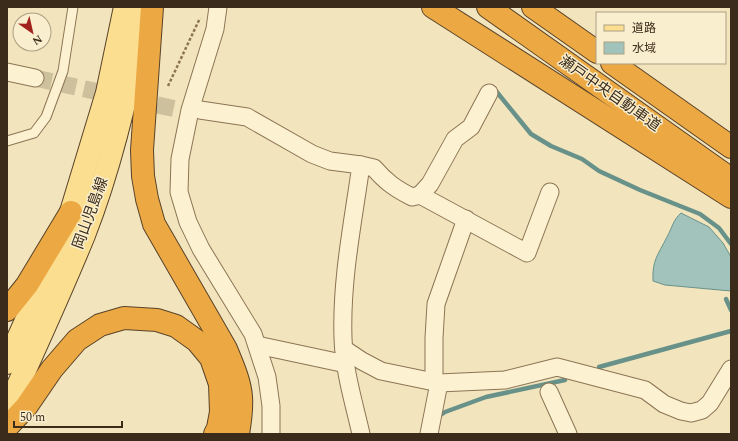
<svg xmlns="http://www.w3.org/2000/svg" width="738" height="441" viewBox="0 0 738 441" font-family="Spectral,'Noto Sans JP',serif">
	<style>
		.water { fill: #a1c3bb; stroke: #689289 }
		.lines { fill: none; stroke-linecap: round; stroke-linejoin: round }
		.stream { stroke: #689289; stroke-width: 4.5 }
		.street-tunnel { stroke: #cdc09d; stroke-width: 17; stroke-dasharray: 17 8; stroke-linecap: butt }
		.lane-casing { stroke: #8c7454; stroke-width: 11 }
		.street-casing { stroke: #8c7454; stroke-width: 19 }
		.primary-casing { stroke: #594229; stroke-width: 24 }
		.highway-casing { stroke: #594229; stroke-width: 24 }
		.path { stroke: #8c7454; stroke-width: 2.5; stroke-dasharray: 3 2; stroke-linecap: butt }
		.lane { stroke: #fcf1d1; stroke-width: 9 }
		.street { stroke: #fcf1d1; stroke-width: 17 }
		.primary { stroke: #fbde90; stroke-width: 22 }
		.highway { stroke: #eca943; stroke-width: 22 }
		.labels { text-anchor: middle; stroke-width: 3; stroke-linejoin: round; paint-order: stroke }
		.street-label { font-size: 15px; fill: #3a2b1b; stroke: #f9eecd }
	</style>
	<rect width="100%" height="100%" fill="#f2e5bd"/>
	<!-- water -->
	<path class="water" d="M 681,213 L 709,227 L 723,243 L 731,257 L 731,291 L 665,285 L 653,281 C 652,260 658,255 667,237 C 672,228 673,220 681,213 Z"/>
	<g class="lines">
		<!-- stream -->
		<g class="stream">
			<polyline points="496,91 531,134 551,146 582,159 599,171 640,190 700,214 719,228 731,244"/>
			<polyline points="726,299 731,310"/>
			<polyline points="599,367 731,331"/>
			<polyline points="439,416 445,412 486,397 565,380"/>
		</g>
		<!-- street-tunnel -->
		<polyline class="street-tunnel" points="35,78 176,109"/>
		<!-- lane casing -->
		<g class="lane-casing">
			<polyline id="lane" points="7,141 34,133 46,117 63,71 73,7"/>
		</g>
		<!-- street casing -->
		<g class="street-casing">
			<g id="street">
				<polyline points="218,7 215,29 190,110 180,159 179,192 188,222 201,249 253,334 267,377 271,406 271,434"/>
				<polyline points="7,72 35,78"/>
				<path d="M 200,110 L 247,117 L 312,154 L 330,161 L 361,165 C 353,222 341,280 343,338 C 344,371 354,403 361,434"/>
				<path d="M 361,165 L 374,168 C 386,182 396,189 412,197 L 420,195 L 527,253 L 550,192"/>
				<polyline points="420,195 430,184 455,139 471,127 489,93"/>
				<polyline points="257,345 346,364"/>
				<polyline points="344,349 362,361 381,371 439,383"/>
				<polyline points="434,382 434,338 436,304 466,219"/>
				<polyline points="549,392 568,434"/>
				<polyline points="429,434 439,383 505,380 557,367 645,390 664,404 681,411 691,413 702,410 710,403 731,369"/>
			</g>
		</g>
		<!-- primary casing -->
		<g class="primary-casing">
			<g id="primary">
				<polyline points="7,363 54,258 71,212 107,93 125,7"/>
				<path d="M 7,410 C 33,352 60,294 84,235 C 112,164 130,85 144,10"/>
			</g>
		</g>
		<!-- highway casing -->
		<g class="highway-casing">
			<g id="highway">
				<path d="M 152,7 L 142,150 L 143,176 L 147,199 L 154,224 L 226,349 C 232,364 240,381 241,397 C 242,409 240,422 238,434"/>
				<polyline points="433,7 731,197"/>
				<polyline points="488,7 731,179"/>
				<polyline points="533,7 597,52"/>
				<polyline points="612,63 731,147"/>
				<polyline points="7,310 27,285 71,212"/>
				<polyline points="7,427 26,407 52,369 77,340 100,325 124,318 157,320 176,326 197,341 211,358 220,384 221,412 218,428 215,434"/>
			</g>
		</g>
		<!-- path -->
		<polyline class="path" points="168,86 200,18"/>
		<!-- lane -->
		<use href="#lane" class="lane"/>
		<!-- street -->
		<use href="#street" class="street"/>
		<!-- primary -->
		<use href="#primary" class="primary"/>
		<!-- highway -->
		<use href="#highway" class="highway"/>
	</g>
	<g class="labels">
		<!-- street labels -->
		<g class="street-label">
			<text transform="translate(610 93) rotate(35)" y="5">瀬戸中央自動車道</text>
			<text transform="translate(90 213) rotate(-70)" y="5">岡山児島線</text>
		</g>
	</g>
	<!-- border -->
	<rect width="738" height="441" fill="none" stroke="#3a2b1b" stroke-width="16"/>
	<!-- legend -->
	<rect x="596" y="12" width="130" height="52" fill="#f9eecd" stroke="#ada086"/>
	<rect x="604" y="25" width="20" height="6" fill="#fbde90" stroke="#ada086"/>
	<text x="632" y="32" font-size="12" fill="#3a2b1b">道路</text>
	<rect x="604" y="42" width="20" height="12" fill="#a1c3bb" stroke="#ada086"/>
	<text x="632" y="52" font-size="12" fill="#3a2b1b">水域</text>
	<!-- north arrow -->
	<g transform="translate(32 32) rotate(146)"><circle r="19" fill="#f9eecd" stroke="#ada086"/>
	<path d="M0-3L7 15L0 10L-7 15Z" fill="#a2221e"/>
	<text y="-6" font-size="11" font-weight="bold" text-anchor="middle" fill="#3a2b1b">N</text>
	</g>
	<!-- scale -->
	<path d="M14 421v6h108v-6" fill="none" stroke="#3a2b1b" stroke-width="2"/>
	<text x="20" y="421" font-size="12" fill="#3a2b1b" stroke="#f9eecd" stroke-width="3" paint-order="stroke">50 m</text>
</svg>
